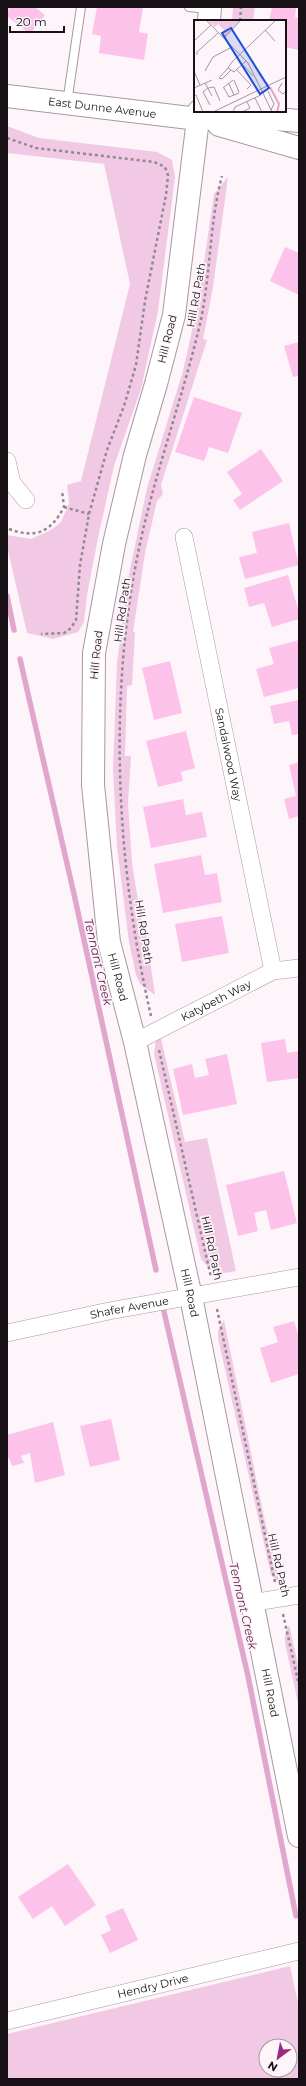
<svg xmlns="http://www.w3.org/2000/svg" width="306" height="2086" viewBox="0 0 306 2086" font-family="Montserrat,sans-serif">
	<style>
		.green { fill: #f2c9e4; fill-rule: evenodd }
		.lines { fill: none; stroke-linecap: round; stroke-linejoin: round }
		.stream { stroke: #e0a6cd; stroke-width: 5.5 }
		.building { fill: #fdc2ea }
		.lane-casing { stroke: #aa97a3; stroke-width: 10 }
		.street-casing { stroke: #aa97a3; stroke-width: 18 }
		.secondary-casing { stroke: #aa97a3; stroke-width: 24 }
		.path { stroke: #91898e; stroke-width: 2.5; stroke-dasharray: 3 3; stroke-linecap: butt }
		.lane { stroke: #fff; stroke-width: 8 }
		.street { stroke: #fff; stroke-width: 17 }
		.secondary { stroke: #fff; stroke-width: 22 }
		.labels { text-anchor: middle; stroke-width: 3.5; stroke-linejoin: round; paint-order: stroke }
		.street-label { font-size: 11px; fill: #171014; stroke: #fdf5fa }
		.water-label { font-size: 12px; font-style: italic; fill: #672456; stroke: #fdf5fa }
		.inset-river { fill: none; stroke: #e0a6cd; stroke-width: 2 }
		.inset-road { fill: none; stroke: #a1999e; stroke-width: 1 }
		.view { fill: #1d4ed8; fill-opacity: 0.15; stroke: #1d4ed8; stroke-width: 2 }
		.inset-edge { fill: none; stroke: #171014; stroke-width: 2 }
	</style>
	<rect width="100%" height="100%" fill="#fdf5fa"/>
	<!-- green -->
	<g class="green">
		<polygon points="233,7 255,7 253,21 232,21"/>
		<polygon points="7,126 39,138 157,152 172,160 175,177 158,311 141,389 114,466 98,538 87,595 84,622 78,632 53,639 27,633 7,546 7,535 31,539 51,530 61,522 69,503 67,485 81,481 130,284 104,164 7,153"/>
		<polygon points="228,177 213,287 203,339 207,340 161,485 163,494 157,501 145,553 133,632 135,632 132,685 127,686 125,756 131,756 128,804 132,863 142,926 145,926 155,995 140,984 136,975 129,942 117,847 113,769 117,663 129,574 147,488 183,371 198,303 214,194"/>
		<path d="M 160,1034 L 185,1142 L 207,1138 L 236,1271 C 218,1275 213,1274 201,1259 L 154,1054 L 156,1039 Z"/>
		<polygon points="224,1320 264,1517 280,1583 271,1575 218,1338 218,1331"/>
		<polygon points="289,1625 299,1668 299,1708 285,1643 285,1634"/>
		<path d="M 290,1966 L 299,2007 L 299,2079 L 7,2079 L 7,2034 ZM 266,2046 L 290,2046 L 290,2070 L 266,2070 Z"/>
	</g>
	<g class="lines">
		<!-- stream -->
		<g class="stream">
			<polyline points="7,596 14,630"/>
			<polyline points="20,659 74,894 156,1270"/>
			<polyline points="162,1303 248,1676 296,1916"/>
		</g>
	</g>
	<!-- building -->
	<g class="building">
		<polygon points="9,7 37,7 36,8 45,15 30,34 7,16"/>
		<polygon points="97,7 143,8 139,32 148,34 144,60 99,53 101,36 92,34"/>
		<polygon points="272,7 296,7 295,17 299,18 299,50 285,47 285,21 269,21"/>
		<polygon points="285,247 299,253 299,295 270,281"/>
		<polygon points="299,342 299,376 293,377 284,346"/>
		<polygon points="194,397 242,413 228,453 209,447 204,461 175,452"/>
		<polygon points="261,449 283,481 240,510 233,500 242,494 227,472"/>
		<polygon points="289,523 299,565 245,579 239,557 257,553 252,532"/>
		<polygon points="288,575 299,612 299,619 272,627 264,603 249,607 244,588"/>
		<polygon points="299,640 299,688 264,697 256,669 274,664 269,648"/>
		<polygon points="170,661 182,713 154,720 142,668"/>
		<polygon points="299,700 299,734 292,735 289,721 274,724 270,706"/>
		<polygon points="186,731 195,768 181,772 183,781 158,787 146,741"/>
		<polygon points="299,762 299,816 289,819 284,799 296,796 289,765"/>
		<polygon points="183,799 186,815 202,812 207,837 151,848 143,807"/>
		<polygon points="201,855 205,875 217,873 222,902 163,913 154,864"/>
		<polygon points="222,916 229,953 182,962 175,924"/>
		<polygon points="285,1039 287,1053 299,1051 299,1078 267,1082 261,1043"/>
		<polygon points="227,1054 237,1104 183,1115 173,1069 192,1064 195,1078 209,1075 205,1059"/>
		<polygon points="284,1171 297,1223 271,1230 266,1210 254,1213 258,1231 238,1236 226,1185"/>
		<polygon points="294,1321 299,1337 299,1374 271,1383 260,1348 278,1342 273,1327"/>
		<polygon points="111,1419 120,1460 90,1467 80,1426"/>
		<polygon points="53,1422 65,1475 35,1483 30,1453 21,1456 24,1463 12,1466 9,1458 7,1459 7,1435"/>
		<polygon points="68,1864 96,1905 65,1926 52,1906 33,1919 18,1897"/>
		<polygon points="123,1908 138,1940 110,1953 101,1935 111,1930 105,1916"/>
	</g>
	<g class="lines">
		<!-- lane casing -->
		<g class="lane-casing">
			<g id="lane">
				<polyline points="189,7 208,9"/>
				<polyline points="67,103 81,7"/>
			</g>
		</g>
		<!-- street casing -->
		<g class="street-casing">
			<g id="street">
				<polyline points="7,461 12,483 26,500"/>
				<path id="s1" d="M 184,537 L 273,971"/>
				<path id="s2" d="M 135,1042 L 273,971 L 299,968"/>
				<path id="s3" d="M 7,1333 L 109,1311 L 299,1277"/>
				<polyline points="251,1603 299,1595"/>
				<path id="s4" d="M 7,2021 L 299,1951"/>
			</g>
		</g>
		<!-- secondary casing -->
		<g class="secondary-casing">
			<g id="secondary">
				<polyline points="209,21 210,7"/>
				<path id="s5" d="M 7,96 L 198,119 L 265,118 L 299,121"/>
				<path id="s6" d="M 199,111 L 174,315 L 156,384 L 135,455 L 114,544 L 94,653 L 93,785 L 109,942 L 135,1042 L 191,1297 L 299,1836"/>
				<polyline points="219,125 299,148"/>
			</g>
		</g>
		<!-- path -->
		<g class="path">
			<polyline points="240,21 241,7"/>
			<polyline points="7,138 36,148 154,162 165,167 168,175 166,195 145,301 136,365 124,406 107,450 89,514 80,565 76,620 71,628 64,633 41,634"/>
			<polyline points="64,507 89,514"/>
			<path d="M 9,529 C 36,539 51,532 64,507 L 62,490"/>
			<path d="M 151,1016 C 116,863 107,693 141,539 C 157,467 183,396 200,324 C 211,275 209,224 222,176"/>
			<polyline points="159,1050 211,1277"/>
			<polyline points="217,1309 275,1582"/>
			<polyline points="283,1614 299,1685"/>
		</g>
		<!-- lane -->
		<use href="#lane" class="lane"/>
		<!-- street -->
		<use href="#street" class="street"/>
		<!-- secondary -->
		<use href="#secondary" class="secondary"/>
	</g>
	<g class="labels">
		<!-- street labels -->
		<g class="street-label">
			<text dy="4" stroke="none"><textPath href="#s5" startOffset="96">East Dunne Avenue</textPath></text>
			<text transform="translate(196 295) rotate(-80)" y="4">Hill Rd Path</text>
			<text transform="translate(167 339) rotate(-76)" y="4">Hill Road</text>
			<text transform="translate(122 610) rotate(-82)" y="4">Hill Rd Path</text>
			<text transform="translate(96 655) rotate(-84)" y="4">Hill Road</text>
			<text dy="4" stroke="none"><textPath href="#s1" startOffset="222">Sandalwood Way</textPath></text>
			<text transform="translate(144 932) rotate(81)" y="4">Hill Rd Path</text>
			<text dy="4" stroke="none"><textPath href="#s6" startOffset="879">Hill Road</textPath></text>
			<text dy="4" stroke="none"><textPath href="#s2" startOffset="91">Katybeth Way</textPath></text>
			<text transform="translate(212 1248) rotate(78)" y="4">Hill Rd Path</text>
			<text dy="4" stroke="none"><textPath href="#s6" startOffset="1203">Hill Road</textPath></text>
			<text dy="4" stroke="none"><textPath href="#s3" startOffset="125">Shafer Avenue</textPath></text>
			<text transform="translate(279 1565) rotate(77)" y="4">Hill Rd Path</text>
			<text dy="4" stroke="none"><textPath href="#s6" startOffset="1611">Hill Road</textPath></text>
			<text dy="4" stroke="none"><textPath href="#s4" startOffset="150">Hendry Drive</textPath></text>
		</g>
		<!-- water labels -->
		<g class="water-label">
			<text transform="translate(98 962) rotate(77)" y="4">Tennant Creek</text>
			<text transform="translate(243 1606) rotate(77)" y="4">Tennant Creek</text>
		</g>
	</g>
	<!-- overview -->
	<g transform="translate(194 20)">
		<rect width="92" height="92" fill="#fdf5fa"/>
		<path d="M 47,0 L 31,17 L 27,13 L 30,10 L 24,4 L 21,7 L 14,1 Z" fill="#f2c9e4"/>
		<path class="inset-river" d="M 76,67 L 85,84 L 83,92"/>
		<path class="inset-road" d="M 12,0 L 54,43 L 67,69M 71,10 L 81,21M 30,18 L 46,1M 0,21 L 17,5M 3,35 L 3,32 L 24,13M 49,45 L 59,56M 34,48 L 38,42 L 82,0M 37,50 L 34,48 L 25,58 L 28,59 L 37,50 L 40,52 L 52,41M 43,50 L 57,65 L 53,69M 0,51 L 6,65M 11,51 L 19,37 L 38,27M 65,54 L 74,65M 40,60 L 45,72M 11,63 L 18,76M 88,63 L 84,70 L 89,74 L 92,71M 35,64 L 40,75M 0,68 L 18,60M 29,68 L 39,60M 30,68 L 35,77 L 45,73M 67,69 L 78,92M 74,71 L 80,84 L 77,90M 0,76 L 2,75 L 9,92M 61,78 L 68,92M 16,85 L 9,72 L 14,68 L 20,67 L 26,81M 19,92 L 92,57M 39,92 L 41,87 L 67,75M 48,92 L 56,88 L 53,82"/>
		<path class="view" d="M 37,8 L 75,68 L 66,74 L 28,13 Z"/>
		<rect width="92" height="92" class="inset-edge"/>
	</g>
	<!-- border -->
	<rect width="306" height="2086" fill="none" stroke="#171014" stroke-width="16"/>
	<!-- north arrow -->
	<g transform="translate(278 2058) rotate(212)"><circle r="19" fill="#fdf5fa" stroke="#a1999e"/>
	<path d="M0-3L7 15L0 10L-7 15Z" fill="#9d2882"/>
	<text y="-6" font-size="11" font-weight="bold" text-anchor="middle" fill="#171014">N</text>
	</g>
	<!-- scale -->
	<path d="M10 26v6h54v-6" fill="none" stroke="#171014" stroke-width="2"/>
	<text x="16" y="26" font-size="12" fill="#171014" stroke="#fdf5fa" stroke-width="3" paint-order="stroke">20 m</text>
</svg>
